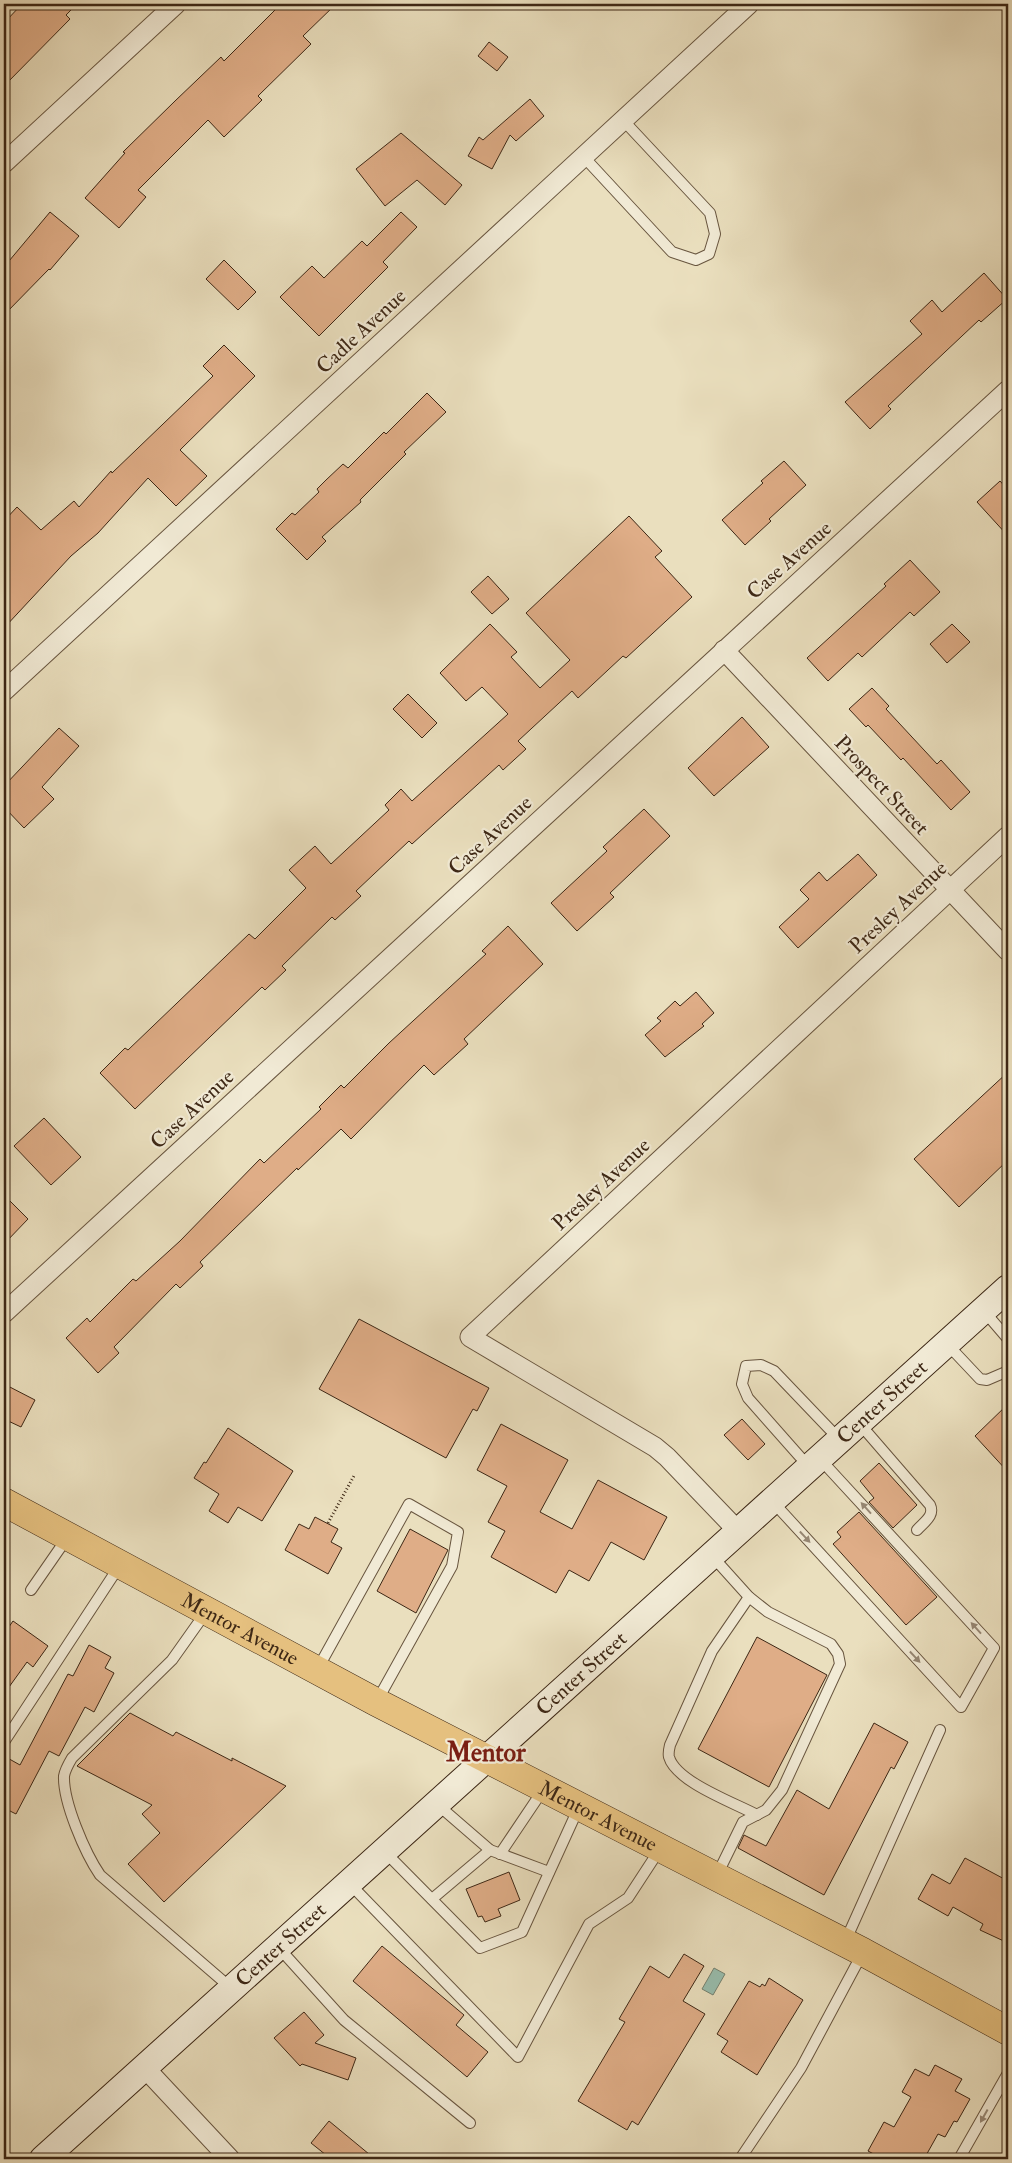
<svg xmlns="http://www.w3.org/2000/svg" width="1012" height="2163" viewBox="0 0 1012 2163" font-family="'IM FELL Double Pica',serif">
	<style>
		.water { fill: #98bdad; stroke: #748170 }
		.building { fill: #dfad87; stroke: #3d2715 }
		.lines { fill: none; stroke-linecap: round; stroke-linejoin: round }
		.service-casing { stroke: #68553f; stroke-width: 12 }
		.minor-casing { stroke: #68553f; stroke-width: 21 }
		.secondary-casing { stroke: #3d2715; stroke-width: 28 }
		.primary-casing { stroke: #3d2715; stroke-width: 29 }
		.path { stroke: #3d2715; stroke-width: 3; stroke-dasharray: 1 2.5; stroke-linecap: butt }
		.service { stroke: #f1ead5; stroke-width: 10 }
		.minor { stroke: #f1ead5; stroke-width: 19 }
		.secondary { stroke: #f1ead5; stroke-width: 26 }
		.primary { stroke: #e5c07f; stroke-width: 28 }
		.oneway { fill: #978875 }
		.labels { text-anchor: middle; stroke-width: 4.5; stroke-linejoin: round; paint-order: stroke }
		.street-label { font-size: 21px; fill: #3d2715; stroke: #f1ead5 }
		.district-label { font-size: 26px; font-weight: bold; fill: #7a1f14; stroke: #f1ead5 }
	</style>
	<rect width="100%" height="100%" fill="#eadfbe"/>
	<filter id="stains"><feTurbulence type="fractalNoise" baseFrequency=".004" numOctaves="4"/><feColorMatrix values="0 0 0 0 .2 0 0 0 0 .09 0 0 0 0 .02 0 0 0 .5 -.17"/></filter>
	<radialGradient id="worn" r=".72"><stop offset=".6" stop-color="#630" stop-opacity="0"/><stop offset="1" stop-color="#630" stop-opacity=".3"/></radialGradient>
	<!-- water -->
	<polygon class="water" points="714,1968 725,1974 713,1995 702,1989"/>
	<!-- building -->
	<g class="building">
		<polygon points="22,4 77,4 66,15 70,19 4,86 4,23"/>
		<polygon points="281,4 336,4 303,36 311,44 258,96 262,100 224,137 208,120 138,190 146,197 119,228 85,198 125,153 123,152 175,101 221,57 224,61"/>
		<polygon points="489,42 508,57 497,71 478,56"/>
		<polygon points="530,99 544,116 516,141 510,135 492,169 468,156 479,137 483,140"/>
		<polygon points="401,133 462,185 445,205 417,180 385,206 356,169"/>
		<polygon points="50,212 79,236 50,270 49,269 4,315 4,267"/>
		<polygon points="401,212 417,227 383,262 388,267 319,336 280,297 312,266 324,278 362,241 367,246"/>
		<polygon points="224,260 256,292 238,310 206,279"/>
		<polygon points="984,273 1007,299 981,322 979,320 928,368 888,406 891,409 870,429 845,402 922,334 910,321 932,300 942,312"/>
		<polygon points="224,345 255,376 180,450 207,476 176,506 148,478 98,533 71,556 4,628 4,521 17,507 41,530 74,501 79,507 111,471 112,473 213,376 203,366"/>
		<polygon points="427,393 446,412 404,452 406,454 360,500 361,502 322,537 326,541 307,560 276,529 292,513 295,515 319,492 317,489 326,480 343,464 348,468 384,432 386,434"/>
		<polygon points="784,461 806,485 769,519 771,521 745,545 722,520 763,483 761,481"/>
		<polygon points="1000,481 1008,490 1008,536 977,502"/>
		<polygon points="629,516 662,551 655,557 692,597 626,658 623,656 578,698 572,691 518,741 526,749 503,770 499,765 412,844 409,841 356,891 361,896 335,920 332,917 282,966 286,970 265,990 262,987 135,1109 100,1073 125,1048 128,1050 249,934 255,939 306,888 289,870 315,846 331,864 389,810 385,805 401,789 412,801 508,714 482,687 466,701 440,673 490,624 517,652 511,657 540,688 570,660 526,613"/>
		<polygon points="910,560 940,592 914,616 910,612 862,657 858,653 828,681 807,658 886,586 884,584"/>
		<polygon points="488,576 509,599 492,614 471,592"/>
		<polygon points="952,624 970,642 947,663 930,644"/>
		<polygon points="872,688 889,706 886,709 937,764 941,760 970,792 951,810 903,758 901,760 868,725 866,727 849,709"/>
		<polygon points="408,694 437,723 422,738 393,709"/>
		<polygon points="742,717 769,747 714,796 688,768"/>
		<polygon points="59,728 79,746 42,787 54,799 24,828 4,807 4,786"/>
		<polygon points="644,809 670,836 610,893 614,897 577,931 551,903 607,851 603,847"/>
		<polygon points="858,854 877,875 798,948 779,927 809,899 800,890 819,872 827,881"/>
		<polygon points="508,926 543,964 464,1039 468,1044 434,1075 424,1065 351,1139 341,1129 298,1170 297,1168 200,1262 203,1266 180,1288 176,1284 114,1347 119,1353 98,1373 66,1338 87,1318 90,1322 133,1279 136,1281 180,1241 260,1159 264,1163 321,1109 319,1107 341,1085 344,1088 389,1043 486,954 482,951"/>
		<polygon points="696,992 714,1013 702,1024 704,1026 665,1057 645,1035 661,1021 657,1018 675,1001 680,1006"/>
		<polygon points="1008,1072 1008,1160 959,1207 914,1159"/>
		<polygon points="44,1118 81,1157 51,1185 14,1146"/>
		<polygon points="4,1195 28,1219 4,1244"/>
		<polygon points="359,1319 489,1388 477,1411 473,1409 446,1458 319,1389"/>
		<polygon points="4,1384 35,1400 21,1427 4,1419"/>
		<polygon points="1008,1404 1008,1472 975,1436"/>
		<polygon points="742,1419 765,1444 748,1460 724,1435"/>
		<polygon points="501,1424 568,1460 540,1512 572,1529 598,1480 667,1517 644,1560 611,1542 589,1581 569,1570 556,1593 491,1557 505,1531 488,1522 507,1486 477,1470"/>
		<polygon points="228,1428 293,1471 262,1521 238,1507 228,1523 209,1511 219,1494 194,1478 204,1462 206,1463"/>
		<polygon points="879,1463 917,1505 893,1528 869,1502 874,1498 860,1481"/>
		<polygon points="859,1512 937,1597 906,1625 833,1544 841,1537 837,1532"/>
		<polygon points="315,1517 338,1529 331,1542 342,1548 328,1574 285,1550 299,1524 309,1529"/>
		<polygon points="410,1529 448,1550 416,1613 377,1591"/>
		<polygon points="13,1621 48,1646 33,1667 27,1662 4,1694 4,1634"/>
		<polygon points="757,1637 827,1675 769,1787 698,1749"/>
		<polygon points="89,1645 111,1657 105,1668 114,1673 94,1712 85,1707 59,1756 49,1751 16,1814 4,1808 4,1756 20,1765 68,1674 73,1676"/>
		<polygon points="130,1713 173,1736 176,1732 232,1761 232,1758 286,1786 164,1902 128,1864 160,1833 142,1814 152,1805 77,1766"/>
		<polygon points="874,1723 908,1742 894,1769 891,1767 824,1895 738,1848 744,1835 766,1846 797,1790 829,1809"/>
		<polygon points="965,1858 1008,1881 1008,1943 980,1930 983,1924 953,1907 948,1916 918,1899 932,1874 950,1884"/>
		<polygon points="509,1872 520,1900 498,1909 501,1916 485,1922 482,1916 478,1917 466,1889"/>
		<polygon points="382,1946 464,2015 456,2025 488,2052 467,2077 353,1981"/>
		<polygon points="684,1954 704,1966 683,2001 705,2014 638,2125 632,2121 627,2130 578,2101 625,2022 619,2019 650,1966 669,1978"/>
		<polygon points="769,1978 803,2000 757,2075 721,2052 728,2041 717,2034 749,1981 760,1987 762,1984 765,1986"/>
		<polygon points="304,2012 324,2035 315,2043 356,2058 348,2080 302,2064 300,2066 274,2038"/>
		<polygon points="935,2065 962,2079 955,2091 970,2099 957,2122 954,2121 945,2137 938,2134 924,2159 883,2159 868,2151 884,2122 894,2127 911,2097 902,2092 915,2069 929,2076"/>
		<polygon points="329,2121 375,2159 331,2159 311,2143"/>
	</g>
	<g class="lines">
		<!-- service casing -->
		<g class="service-casing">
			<g id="service">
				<polyline points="583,156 672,252 696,260 709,254 715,234 710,213 623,120"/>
				<polyline points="984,1311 1008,1339"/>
				<polyline points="947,1344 980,1379 987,1380 1008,1371"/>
				<path d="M 859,1423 L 930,1505 C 935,1516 924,1522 917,1530"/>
				<polyline points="809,1467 748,1398 742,1384 746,1366 761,1365 774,1371 839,1439"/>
				<polyline points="773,1502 961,1707 994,1648 820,1459"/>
				<polyline points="713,1557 749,1597 768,1612 831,1644 838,1654 840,1664 782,1790 766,1810 743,1822 717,1875"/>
				<polyline points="31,1590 67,1538"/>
				<path d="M 749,1597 L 712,1651 L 670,1745 C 669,1749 668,1753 669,1757 C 676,1782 735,1803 757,1815"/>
				<path d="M 206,1612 L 172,1660 L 72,1758 C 69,1763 65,1770 64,1776 C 63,1802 85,1853 100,1875 L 231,1988"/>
				<polyline points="317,1670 409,1504 458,1532 452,1566 377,1701"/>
				<polyline points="4,1742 120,1565"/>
				<polyline points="438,1805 490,1850"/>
				<polyline points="385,1852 480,1948 522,1932 579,1807"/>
				<polyline points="500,1854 543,1790"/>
				<polyline points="349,1883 518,2057 589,1924 628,1898 660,1849"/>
				<polyline points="432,1899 490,1850 549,1872"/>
				<polyline points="845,1942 940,1730"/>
				<polyline points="279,1948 344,2020 470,2123"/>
				<polyline points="740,2159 801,2068 862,1954"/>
				<polyline points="959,2159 1008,2073"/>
			</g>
		</g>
		<!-- minor casing -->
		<g class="minor-casing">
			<g id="minor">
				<polyline points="4,163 176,4"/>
				<polyline points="724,650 1008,951"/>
				<polyline points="4,691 749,4"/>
				<polyline points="4,1313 1008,390"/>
				<polyline points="738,1531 667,1457 655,1447 470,1337 1008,836"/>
				<polyline points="144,2067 230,2159"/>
			</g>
		</g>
		<!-- secondary casing -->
		<g class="secondary-casing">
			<g id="secondary">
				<path id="s1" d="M 43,2159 L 1008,1288"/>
			</g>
		</g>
		<!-- primary casing -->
		<g class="primary-casing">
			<g id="primary">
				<path id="s2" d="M 4,1502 L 376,1702 L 863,1952 L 1008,2031"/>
			</g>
		</g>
		<!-- path -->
		<polyline class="path" points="328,1523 355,1474"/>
		<!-- service -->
		<use href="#service" class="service"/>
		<!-- minor -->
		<use href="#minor" class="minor"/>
		<!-- secondary -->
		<use href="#secondary" class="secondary"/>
		<!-- primary -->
		<use href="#primary" class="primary"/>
	</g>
	<!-- one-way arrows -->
	<defs><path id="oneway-solid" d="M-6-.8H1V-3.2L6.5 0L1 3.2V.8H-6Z" transform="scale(1.25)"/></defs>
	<g class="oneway">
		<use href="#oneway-solid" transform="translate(866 1508) rotate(-132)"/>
		<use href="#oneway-solid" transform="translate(805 1537) rotate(47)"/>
		<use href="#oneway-solid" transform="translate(976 1628) rotate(-132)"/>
		<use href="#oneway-solid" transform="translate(915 1657) rotate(47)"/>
		<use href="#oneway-solid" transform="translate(984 2116) rotate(119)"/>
	</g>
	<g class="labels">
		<!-- street labels -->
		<g class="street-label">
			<text transform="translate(361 331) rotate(-43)" y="7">Cadle Avenue</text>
			<text transform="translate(789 560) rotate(-42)" y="7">Case Avenue</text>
			<text transform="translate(882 785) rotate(47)" y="7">Prospect Street</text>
			<text transform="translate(490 835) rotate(-43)" y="7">Case Avenue</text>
			<text transform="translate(898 907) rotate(-43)" y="7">Presley Avenue</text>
			<text transform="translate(192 1109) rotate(-43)" y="7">Case Avenue</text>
			<text transform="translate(601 1184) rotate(-43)" y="7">Presley Avenue</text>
			<text dy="7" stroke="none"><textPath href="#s1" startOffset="1130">Center Street</textPath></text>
			<text dy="7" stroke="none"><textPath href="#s2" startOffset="268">Mentor Avenue</textPath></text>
			<text dy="7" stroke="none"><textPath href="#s1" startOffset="725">Center Street</textPath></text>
			<text dy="7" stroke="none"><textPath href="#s2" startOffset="672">Mentor Avenue</textPath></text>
			<text dy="7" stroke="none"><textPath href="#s1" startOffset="320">Center Street</textPath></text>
		</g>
		<!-- district labels -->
		<g class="district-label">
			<text x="486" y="1761">Mentor</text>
		</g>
	</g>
	<!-- margin -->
	<rect width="1012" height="2163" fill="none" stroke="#eadfbe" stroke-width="20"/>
	<rect x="5" y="5" width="1002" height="2153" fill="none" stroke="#3d2715" stroke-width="2.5"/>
	<rect x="10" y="10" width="992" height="2143" fill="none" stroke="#3d2715"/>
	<rect width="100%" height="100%" filter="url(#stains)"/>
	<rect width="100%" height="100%" fill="url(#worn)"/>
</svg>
